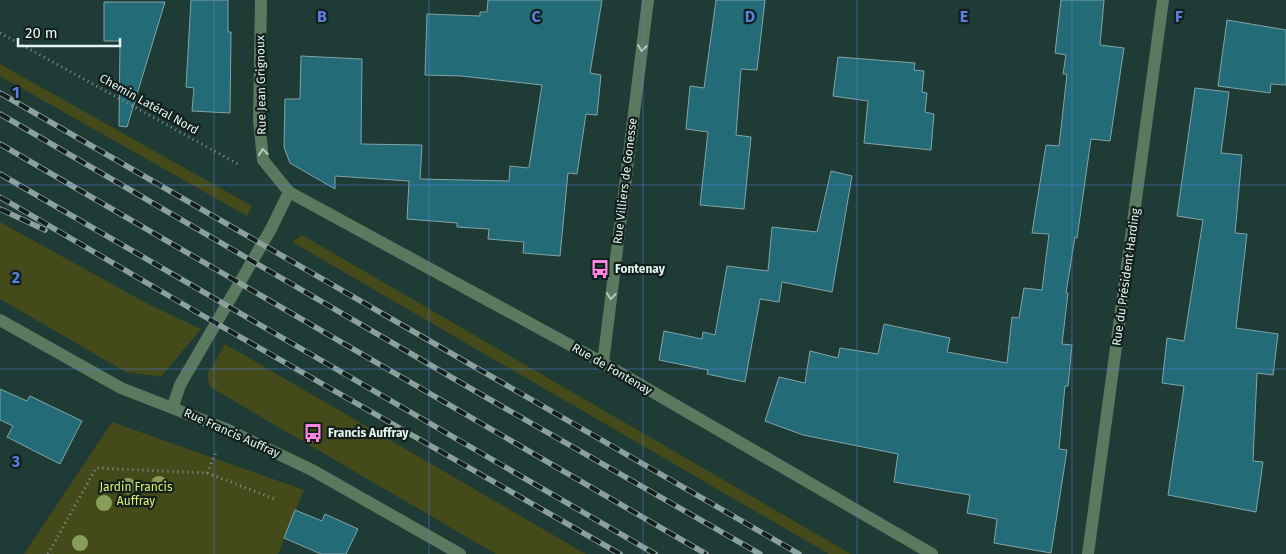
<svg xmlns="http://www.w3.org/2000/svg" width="1286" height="554" viewBox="0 0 1286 554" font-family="'Fira Sans',sans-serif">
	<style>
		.green { fill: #444a19 }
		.building { fill: #236b77; stroke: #84a4aa }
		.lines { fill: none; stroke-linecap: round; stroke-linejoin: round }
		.path { stroke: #7f9691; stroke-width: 3; stroke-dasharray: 1 4; stroke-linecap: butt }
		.street { stroke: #5b795e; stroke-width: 12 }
		.rail-casing { stroke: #8ba19c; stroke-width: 5.5 }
		.rail { stroke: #121f1c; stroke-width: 4; stroke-dasharray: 11; stroke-linecap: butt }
		.tree { fill: #879e58 }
		.oneway { stroke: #b4cabe }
		.grid { fill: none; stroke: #5980e0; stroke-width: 1; stroke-opacity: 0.55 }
		.labels { text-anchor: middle; stroke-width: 4.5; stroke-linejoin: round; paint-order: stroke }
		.street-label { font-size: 12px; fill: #e4f5f1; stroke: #121f1c }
		.poi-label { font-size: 12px; font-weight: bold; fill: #e4f5f1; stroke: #121f1c; text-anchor: start }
		.park-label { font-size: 12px; fill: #ddef74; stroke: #121f1c }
		.grid-label { font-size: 16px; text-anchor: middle; font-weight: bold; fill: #5980e0; stroke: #121f1c; stroke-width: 4.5; stroke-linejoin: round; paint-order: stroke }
	</style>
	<rect width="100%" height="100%" fill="#1e3b35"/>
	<!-- green -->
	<g class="green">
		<polygon points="0,64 252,206 247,216 0,76"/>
		<polygon points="0,222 148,304 201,329 161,377 126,372 0,299"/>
		<polygon points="302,235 851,554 829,554 292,242"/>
		<polygon points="225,344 586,554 496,554 210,387 207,375"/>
		<polygon points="112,422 304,490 278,554 24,554"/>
	</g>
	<!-- building -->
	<g class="building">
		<polygon points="191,0 228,0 228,32 231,32 230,113 192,111 194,88 186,87"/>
		<polygon points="488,0 602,0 590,73 601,75 597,115 586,114 577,174 568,173 560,256 523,253 524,242 488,239 489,229 457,227 457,223 407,219 409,181 335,176 335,189 290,163 284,147 285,99 300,99 301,56 362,59 361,144 422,145 420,179 509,181 510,166 529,168 542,85 461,76 425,75 427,14 480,16 480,12 487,12"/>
		<polygon points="716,0 765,0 757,70 741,69 736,135 751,137 744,209 700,205 708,132 686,129 690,86 704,88"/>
		<polygon points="1061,0 1104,0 1100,45 1124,48 1110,141 1091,139 1077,238 1075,237 1066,293 1068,293 1062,344 1072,345 1068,386 1065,386 1059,449 1067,450 1051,553 994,543 997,519 967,513 970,495 894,482 898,454 803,435 765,421 779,377 805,383 810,351 838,358 840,348 878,354 884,324 950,338 947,352 1007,363 1012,317 1019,318 1024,288 1042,290 1049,234 1032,233 1046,145 1059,146 1067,74 1063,74 1066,55 1055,53"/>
		<polygon points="104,2 165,2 127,127 119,126 120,41 104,41"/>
		<polygon points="1227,20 1286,30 1286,85 1271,84 1270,93 1218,86"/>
		<polygon points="838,57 915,63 914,70 924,71 922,92 927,93 925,112 934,114 931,150 864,143 868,101 833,96"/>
		<polygon points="1195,88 1229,92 1221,153 1242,155 1235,233 1247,234 1236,328 1278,334 1273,375 1257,373 1253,461 1263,462 1256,512 1168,495 1184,386 1162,383 1167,338 1184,341 1203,220 1177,216"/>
		<polygon points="831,171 852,176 832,292 782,282 779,302 760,299 745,382 707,374 708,370 659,360 664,331 702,339 703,332 715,335 727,266 768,271 772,227 817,232"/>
		<polygon points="0,389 27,401 30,396 82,421 60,464 7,437 13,426 0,420"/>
		<polygon points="295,510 322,521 325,514 358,529 346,554 321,554 284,538"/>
	</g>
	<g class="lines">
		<!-- path -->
		<g class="path">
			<polyline points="0,33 238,164"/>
			<polyline points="207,473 217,450"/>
			<polyline points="48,554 96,468 207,473 275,499"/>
		</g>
		<!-- street -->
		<g class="street">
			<polyline points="261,0 259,120 263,160 289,192 603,363 932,554"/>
			<polyline points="0,320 121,388 226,429 312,470 460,554"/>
			<polyline points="603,363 648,0"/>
			<polyline points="173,406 180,385 271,229 289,192"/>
			<polyline points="1088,554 1163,0"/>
		</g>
		<!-- rail casing -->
		<g class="rail-casing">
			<g id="rail">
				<polyline points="0,93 799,554"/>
				<polyline points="0,114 475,391 760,554"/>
				<polyline points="0,144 706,554"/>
				<polyline points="0,174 655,554"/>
				<polyline points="0,197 200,314 620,554"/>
				<polyline points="0,209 45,230"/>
			</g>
		</g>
		<!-- rail -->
		<use href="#rail" class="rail"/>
	</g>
	<!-- trees -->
	<g class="tree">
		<circle cx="159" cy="484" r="8"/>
		<circle cx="128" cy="486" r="8"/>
		<circle cx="104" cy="503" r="8"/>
		<circle cx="80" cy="543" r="8"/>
	</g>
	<!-- one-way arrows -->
	<defs><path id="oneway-chevron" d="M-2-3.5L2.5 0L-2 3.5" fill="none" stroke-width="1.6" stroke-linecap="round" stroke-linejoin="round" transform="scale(1.25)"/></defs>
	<g class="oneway">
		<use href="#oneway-chevron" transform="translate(642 48) rotate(97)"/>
		<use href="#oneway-chevron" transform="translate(263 152) rotate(-97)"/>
		<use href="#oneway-chevron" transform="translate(611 296) rotate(97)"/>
	</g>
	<!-- grid -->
	<path class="grid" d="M 214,0 L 214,554M 429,0 L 429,554M 643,0 L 643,554M 857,0 L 857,554M 1072,0 L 1072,554M 0,185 L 1286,185M 0,369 L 1286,369"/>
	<!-- icons -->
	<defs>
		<g id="bus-bare" transform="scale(1.5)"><path d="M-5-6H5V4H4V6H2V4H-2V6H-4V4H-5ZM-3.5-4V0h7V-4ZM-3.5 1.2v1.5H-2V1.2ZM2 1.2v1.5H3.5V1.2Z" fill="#fe86e0" stroke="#121f1c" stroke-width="2.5" paint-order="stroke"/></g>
	</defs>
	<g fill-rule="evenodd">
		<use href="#bus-bare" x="600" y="269"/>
		<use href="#bus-bare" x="313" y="433"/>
	</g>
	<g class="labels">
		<!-- street labels -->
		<g class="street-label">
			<text transform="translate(261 85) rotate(-91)" y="4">Rue Jean Grignoux</text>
			<text transform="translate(149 104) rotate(29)" y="4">Chemin Latéral Nord</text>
			<text transform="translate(625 181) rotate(-83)" y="4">Rue Villiers de Gonesse</text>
			<text transform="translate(1126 277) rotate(-82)" y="4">Rue du Président Harding</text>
			<text transform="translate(612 369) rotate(30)" y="4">Rue de Fontenay</text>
			<text transform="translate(232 433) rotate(24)" y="4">Rue Francis Auffray</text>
		</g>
		<!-- poi labels -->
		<g class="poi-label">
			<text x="615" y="273">Fontenay</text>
			<text x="328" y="437">Francis Auffray</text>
		</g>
		<!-- park labels -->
		<g class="park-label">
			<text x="136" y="491">Jardin Francis<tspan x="136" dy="14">Auffray</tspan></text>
		</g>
	</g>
	<g class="grid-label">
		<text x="322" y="22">B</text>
		<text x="536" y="22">C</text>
		<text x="750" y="22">D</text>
		<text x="964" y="22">E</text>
		<text x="1179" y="22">F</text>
		<text x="16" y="98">1</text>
		<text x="16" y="283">2</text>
		<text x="16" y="467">3</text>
	</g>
	<!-- scale -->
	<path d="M18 38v8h102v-8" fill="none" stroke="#e4f5f1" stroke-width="2.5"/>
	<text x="25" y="38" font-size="15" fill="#e4f5f1" stroke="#121f1c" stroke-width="4" paint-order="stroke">20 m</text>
</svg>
